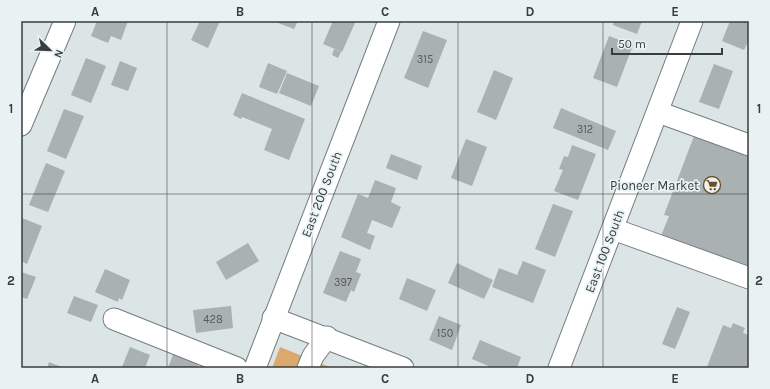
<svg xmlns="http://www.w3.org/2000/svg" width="770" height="389" viewBox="0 0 770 389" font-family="Karla,sans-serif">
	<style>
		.green { fill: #dba86e }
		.building { fill: #a9b1b2 }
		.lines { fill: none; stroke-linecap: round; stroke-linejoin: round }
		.minor-casing { stroke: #757d7d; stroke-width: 23 }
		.minor { stroke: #fff; stroke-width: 21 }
		.grid { fill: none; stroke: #3a3d3d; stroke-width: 1; stroke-opacity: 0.55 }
		.labels { text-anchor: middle; stroke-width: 3.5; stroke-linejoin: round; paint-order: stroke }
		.number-label { font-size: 11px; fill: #565a5a }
		.poi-label { font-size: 13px; fill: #3a3d3d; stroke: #e8f2f2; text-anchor: end }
		.street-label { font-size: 13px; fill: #3a3d3d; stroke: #e8f2f2 }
		.neatline { fill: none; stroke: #3a3d3d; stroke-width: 1.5 }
		.grid-label { font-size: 13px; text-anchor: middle; font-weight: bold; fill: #3a3d3d }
	</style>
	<rect width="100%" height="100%" fill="#dbe5e5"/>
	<!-- green -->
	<polygon class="green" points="280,347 332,368 272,368"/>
	<!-- building -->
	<g class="building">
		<polygon points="97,21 128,21 121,40 111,36 108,43 91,36"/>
		<polygon points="200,21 220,21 208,48 191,40"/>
		<polygon points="273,21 298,21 294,29"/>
		<polygon points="333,21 351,21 355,23 342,52 323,44"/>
		<polygon points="614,21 642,21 637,34 613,25"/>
		<polygon points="730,21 749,21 749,40 744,50 722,41"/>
		<polygon points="423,31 447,40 428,88 404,78"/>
		<polygon points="609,36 633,45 617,87 593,78"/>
		<polygon points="334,49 341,52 338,58 332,55"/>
		<polygon points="86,58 106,66 91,103 71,95"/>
		<polygon points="120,61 137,68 128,91 111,85"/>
		<polygon points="268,63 287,71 277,94 259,87"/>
		<polygon points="714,64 733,71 719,109 699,102"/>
		<polygon points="494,70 513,78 496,120 477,112"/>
		<polygon points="287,73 319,86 311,106 279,93"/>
		<polygon points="242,93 305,119 289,160 264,150 272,129 242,117 241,119 233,115"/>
		<polygon points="561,108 616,131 608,150 553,128"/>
		<polygon points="64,109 84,116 66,159 47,151"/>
		<polygon points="694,136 749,156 749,263 745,273 659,241 669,216 664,215"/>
		<polygon points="466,139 487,147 472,186 451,178"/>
		<polygon points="572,145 596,154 578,200 554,191 563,170 559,169 564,156 568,157"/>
		<polygon points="391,154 422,166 417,180 386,168"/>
		<polygon points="46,163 65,171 48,212 29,205"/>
		<polygon points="375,180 396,188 391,202 401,207 392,228 372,220 367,233 375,236 370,250 341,237 358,194 368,198"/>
		<polygon points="553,204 573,211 555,257 535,249"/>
		<polygon points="22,218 42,226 27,264 21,261 21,221"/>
		<polygon points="248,243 259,261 226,280 216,262"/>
		<polygon points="340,251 361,259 356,272 361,274 354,292 351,290 346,302 323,293"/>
		<polygon points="523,261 546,270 533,303 492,287 499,268 517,275"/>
		<polygon points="457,263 493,280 484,299 448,283"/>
		<polygon points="105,269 130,280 122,300 119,298 118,302 95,292"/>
		<polygon points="21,272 36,277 27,299 21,297"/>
		<polygon points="407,278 436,290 427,311 399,299"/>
		<polygon points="74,296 98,305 91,322 67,313"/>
		<polygon points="231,306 233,328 196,333 193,310"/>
		<polygon points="677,307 690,312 675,349 662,344"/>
		<polygon points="439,316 461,325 452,350 429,340"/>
		<polygon points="733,323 745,328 743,333 749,335 749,368 711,368 707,367 723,325 731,328"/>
		<polygon points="480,340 521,357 517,368 493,368 472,359"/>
		<polygon points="130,347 150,355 145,368 122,367"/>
		<polygon points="176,347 201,357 197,368 168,368"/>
		<polygon points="49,362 64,368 47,368"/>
	</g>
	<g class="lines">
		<!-- minor casing -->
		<g class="minor-casing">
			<g id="minor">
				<polyline points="658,112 749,145"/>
				<polyline points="21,125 65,21"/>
				<polyline points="613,229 749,278"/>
				<polyline points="273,318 403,368"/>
				<polyline points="114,319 237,368"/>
				<polyline points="255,368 389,21"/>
				<polyline points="308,368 313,356 327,337"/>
				<polyline points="559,368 692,21"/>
			</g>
		</g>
		<!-- minor -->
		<use href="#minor" class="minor"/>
	</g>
	<!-- grid -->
	<path class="grid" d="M 167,21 L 167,368M 312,21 L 312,368M 458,21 L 458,368M 603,21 L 603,368M 21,194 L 749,194"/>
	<!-- icons -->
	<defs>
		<g id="supermarket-ring" transform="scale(0.9)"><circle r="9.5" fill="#e8f2f2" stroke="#6f4e25" stroke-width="1.5"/><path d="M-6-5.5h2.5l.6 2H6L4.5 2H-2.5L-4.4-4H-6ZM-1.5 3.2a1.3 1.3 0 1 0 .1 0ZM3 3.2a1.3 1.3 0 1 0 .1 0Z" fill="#6f4e25"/></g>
	</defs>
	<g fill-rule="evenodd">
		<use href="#supermarket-ring" x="712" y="185"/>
	</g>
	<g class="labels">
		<!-- number labels -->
		<g class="number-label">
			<text x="425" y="63">315</text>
			<text x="585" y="133">312</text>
			<text x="343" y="286">397</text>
			<text x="213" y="323">428</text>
			<text x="445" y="337">150</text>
		</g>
		<!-- poi labels -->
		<g class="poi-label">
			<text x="699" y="190">Pioneer Market</text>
		</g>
		<!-- street labels -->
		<g class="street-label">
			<text transform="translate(321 194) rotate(-69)" y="5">East 200 South</text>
			<text transform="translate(604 251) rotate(-69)" y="5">East 100 South</text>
		</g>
	</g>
	<!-- border -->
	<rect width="770" height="389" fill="none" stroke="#e8f2f2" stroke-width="44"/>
	<!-- north arrow -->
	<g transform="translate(50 50) rotate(113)" stroke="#e8f2f2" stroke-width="3" paint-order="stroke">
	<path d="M0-3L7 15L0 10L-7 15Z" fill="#3a3d3d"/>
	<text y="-6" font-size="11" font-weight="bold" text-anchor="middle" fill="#3a3d3d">N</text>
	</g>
	<!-- scale -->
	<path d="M612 48v6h110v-6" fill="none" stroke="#3a3d3d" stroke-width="2"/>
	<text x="618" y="48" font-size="12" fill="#3a3d3d" stroke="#e8f2f2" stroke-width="3" paint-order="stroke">50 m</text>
	<rect x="22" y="22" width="726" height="345" class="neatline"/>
	<g class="grid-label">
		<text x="95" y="16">A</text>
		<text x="240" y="16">B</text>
		<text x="385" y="16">C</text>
		<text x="530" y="16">D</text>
		<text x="675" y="16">E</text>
		<text x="11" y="113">1</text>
		<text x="759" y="113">1</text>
		<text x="11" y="285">2</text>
		<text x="759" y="285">2</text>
		<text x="95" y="383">A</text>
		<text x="240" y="383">B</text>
		<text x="385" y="383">C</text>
		<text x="530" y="383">D</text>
		<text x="675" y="383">E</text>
	</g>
</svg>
